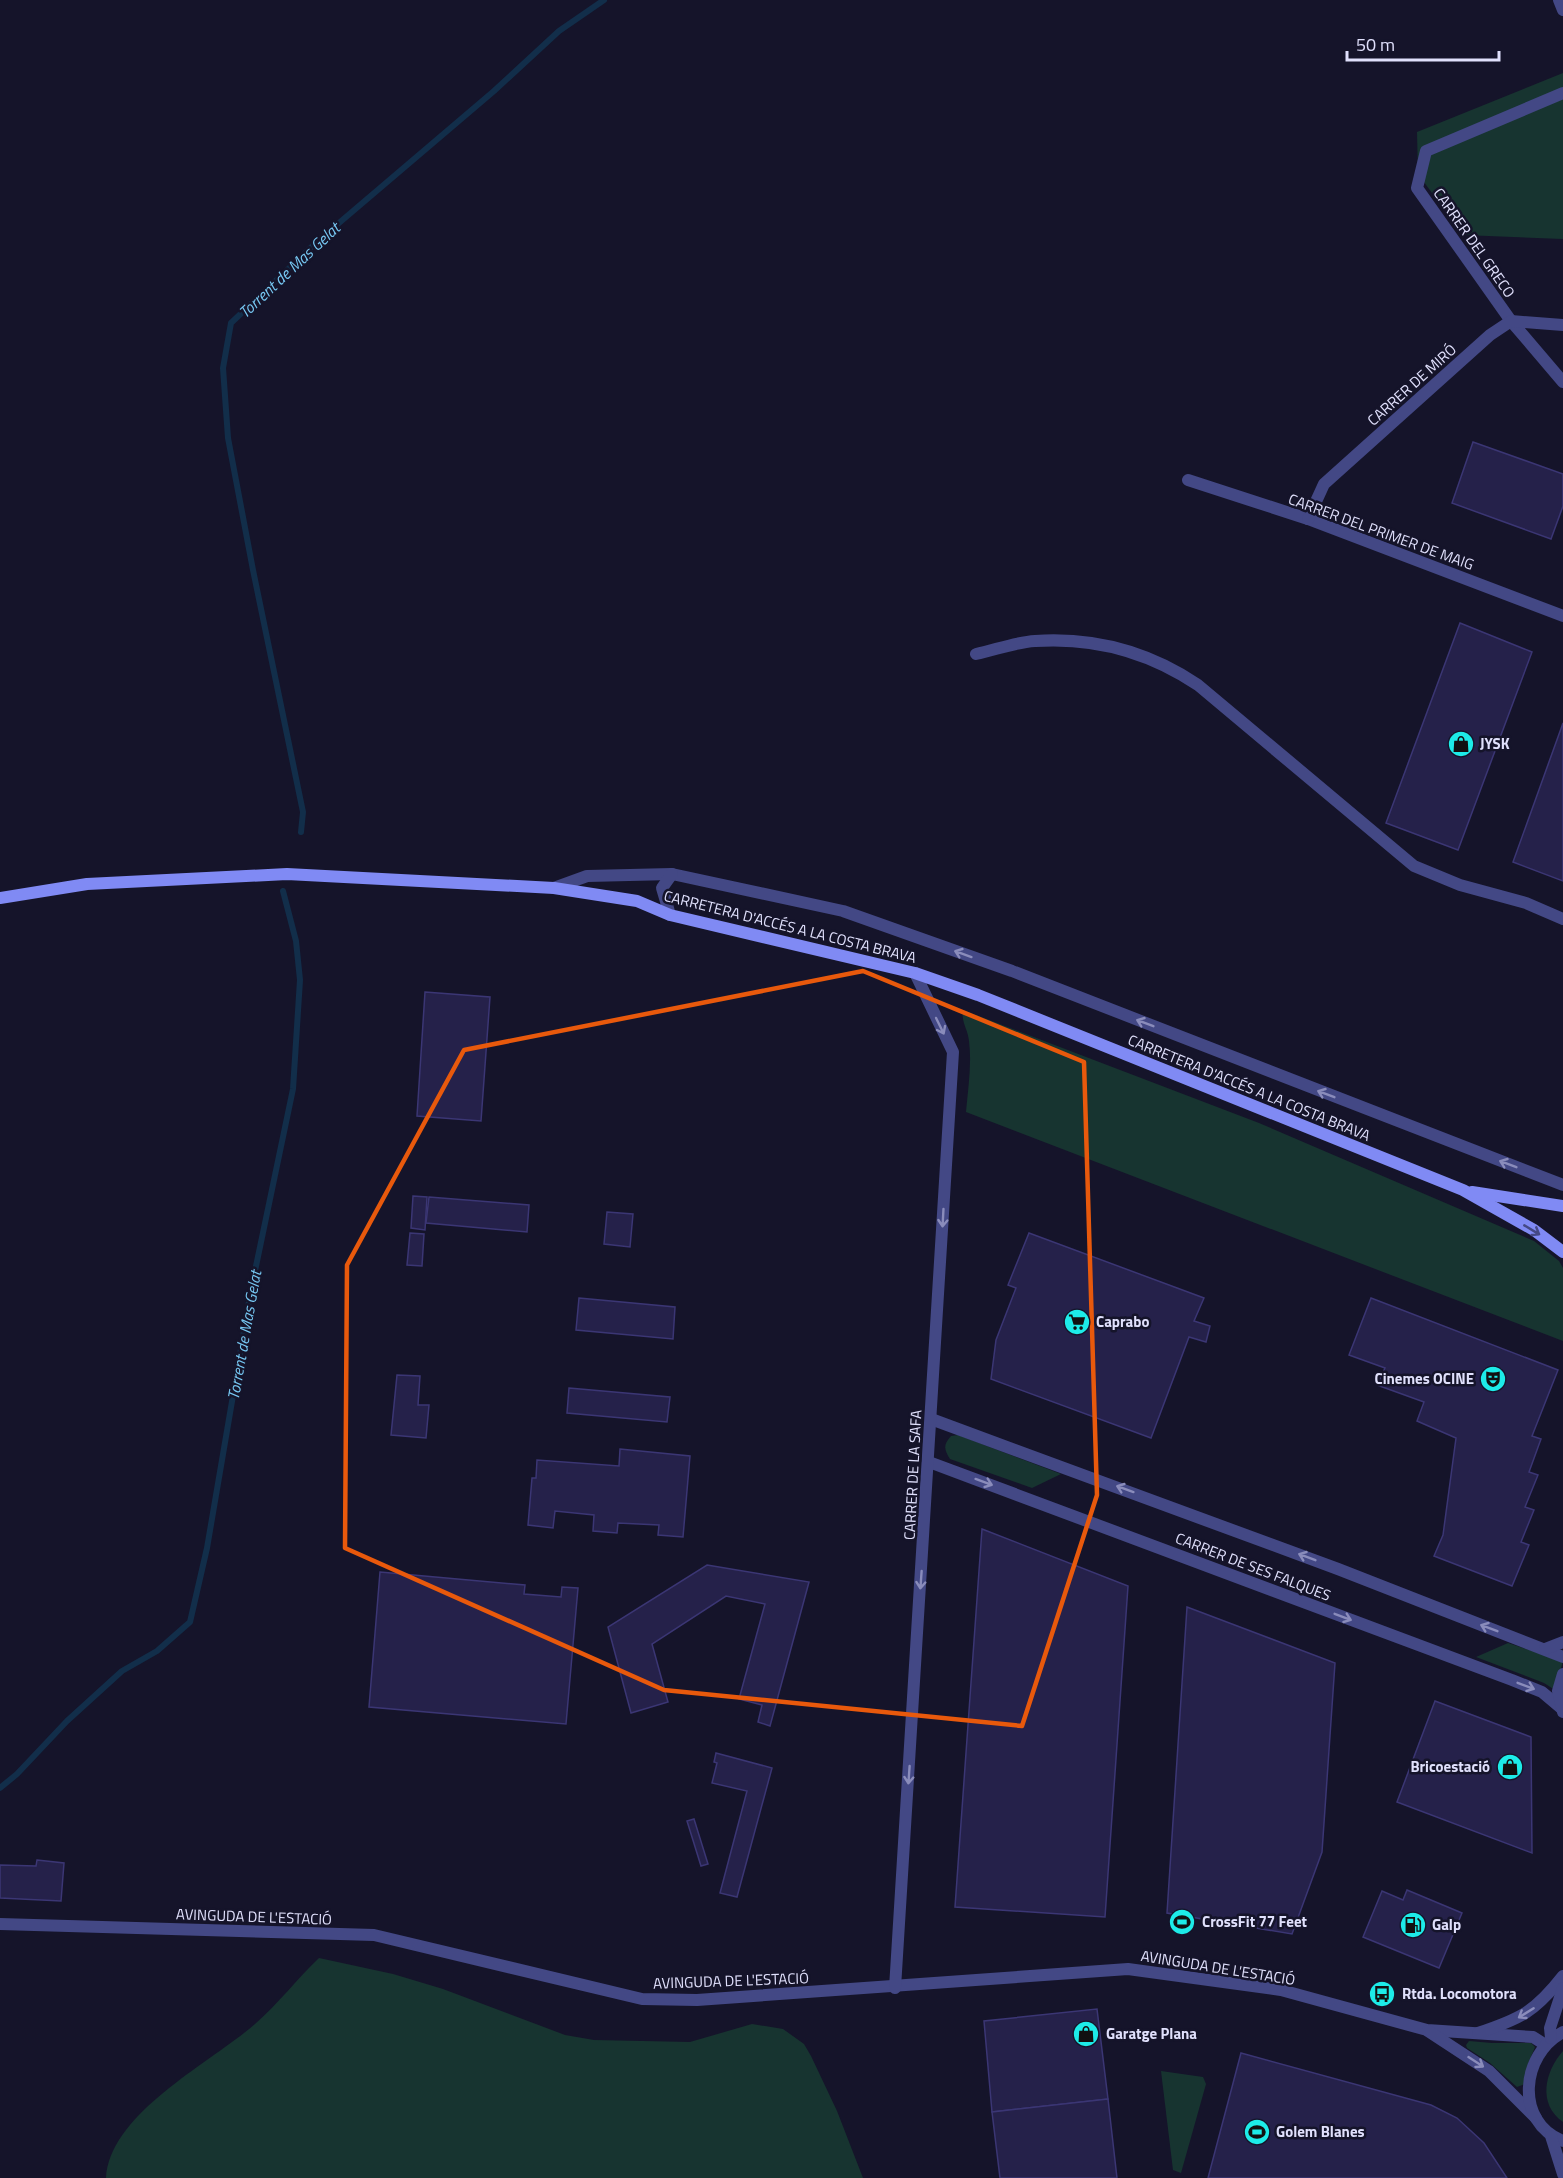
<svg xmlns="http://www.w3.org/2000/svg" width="1563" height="2178" viewBox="0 0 1563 2178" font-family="'Titillium Web',sans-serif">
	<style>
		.green { fill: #173430 }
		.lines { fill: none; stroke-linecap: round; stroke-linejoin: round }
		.stream { stroke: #122e4a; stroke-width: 6 }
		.building { fill: #25214a; stroke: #3b3674; stroke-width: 1.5 }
		.pedestrian { stroke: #434885; stroke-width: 12 }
		.minor { stroke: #434885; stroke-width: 12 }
		.tertiary { stroke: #434885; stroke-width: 12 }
		.secondary { stroke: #808af4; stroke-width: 12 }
		.oneway { stroke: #8a8cbb }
		.oneway2 { stroke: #454985 }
		.marked { fill: none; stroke: #e8590c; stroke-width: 4.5; stroke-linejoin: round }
		.labels { text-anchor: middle; stroke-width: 5; stroke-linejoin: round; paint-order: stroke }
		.street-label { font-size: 15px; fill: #e0e0fc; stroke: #15142a }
		.poi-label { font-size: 15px; font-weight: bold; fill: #e0e0fc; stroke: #15142a; text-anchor: start }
		.water-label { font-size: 16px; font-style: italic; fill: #77c8f3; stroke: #15142a }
	</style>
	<rect width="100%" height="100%" fill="#15142a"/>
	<!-- green -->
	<g class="green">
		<polygon points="1563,73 1563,239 1463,235 1418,174 1417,132"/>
		<path d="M 963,1010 L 1259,1123 L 1534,1241 L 1559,1261 L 1563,1268 L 1563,1341 L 966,1112 C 968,1089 972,1064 969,1041 C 968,1029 961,1023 963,1010 Z"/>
		<path d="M 958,1435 L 1061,1474 L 1032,1488 L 950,1459 C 944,1449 943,1445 951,1436 Z"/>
		<polygon points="1508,1643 1563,1661 1555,1690 1544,1683 1476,1657"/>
		<path d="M 319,1958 L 393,1974 L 443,1989 L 565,2035 L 594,2040 L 690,2042 L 752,2024 L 783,2029 L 804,2044 L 811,2056 L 837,2111 L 863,2178 L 106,2178 C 110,2113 209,2064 255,2024 C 278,2004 297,1979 319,1958 Z"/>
		<polygon points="1469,2041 1492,2043 1531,2043 1535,2047 1528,2064 1525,2084 1517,2087 1490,2063 1467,2048 1466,2045"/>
		<path d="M 1563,2051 L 1563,2122 C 1537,2104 1545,2071 1563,2051 Z"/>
		<polygon points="1161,2071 1203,2077 1206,2084 1181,2173 1173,2170"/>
	</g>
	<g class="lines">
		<!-- stream -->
		<g class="stream">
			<polyline points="301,832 303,812 253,570 228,438 223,368 231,323 319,240 494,91 559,31 604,0"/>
			<polyline points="0,1788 17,1774 67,1721 122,1671 157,1651 190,1622 207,1548 251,1290 293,1089 300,980 296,941 283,891"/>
		</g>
	</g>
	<!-- building -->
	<g class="building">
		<polygon points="1473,442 1563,474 1563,506 1551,539 1452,503"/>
		<polygon points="1460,623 1532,652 1458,850 1386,823"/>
		<polygon points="1563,723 1563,881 1513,862"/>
		<polygon points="425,992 490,997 481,1121 417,1116"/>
		<polygon points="413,1196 427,1197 425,1230 411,1228"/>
		<polygon points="429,1197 529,1205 527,1232 426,1223"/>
		<polygon points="607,1212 633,1214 630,1247 604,1244"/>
		<polygon points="410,1233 424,1234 422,1266 407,1265"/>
		<polygon points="1029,1233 1204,1298 1194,1321 1210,1326 1206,1342 1189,1337 1151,1438 991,1379 996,1340 1016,1288 1008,1285"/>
		<polygon points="579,1298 675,1307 673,1339 576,1330"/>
		<polygon points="1371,1298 1558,1370 1532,1436 1541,1439 1529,1472 1538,1475 1525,1507 1534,1510 1521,1542 1529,1545 1512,1586 1434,1556 1443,1535 1456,1438 1417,1421 1424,1402 1377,1385 1385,1368 1349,1355"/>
		<polygon points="397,1375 420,1376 418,1405 429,1405 426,1438 391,1435"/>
		<polygon points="569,1388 670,1397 667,1422 567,1413"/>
		<polygon points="620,1449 690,1456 683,1537 658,1535 659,1525 618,1523 617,1533 593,1531 594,1515 555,1511 553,1528 528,1525 532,1478 536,1478 537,1460 619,1466"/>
		<polygon points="982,1529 1128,1586 1105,1917 955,1907"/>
		<polygon points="707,1565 809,1582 770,1726 758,1722 762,1705 739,1699 765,1604 726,1596 652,1644 668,1702 631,1713 608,1627"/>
		<polygon points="380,1572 525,1585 524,1594 561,1597 562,1587 578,1588 566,1724 369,1707"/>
		<polygon points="1187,1607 1335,1663 1322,1852 1292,1934 1167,1913"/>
		<polygon points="1435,1701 1531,1737 1532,1853 1397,1802"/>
		<polygon points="716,1753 772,1768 737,1897 720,1893 747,1791 712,1783 717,1763 714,1762"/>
		<polygon points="694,1819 708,1864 701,1866 687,1821"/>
		<polygon points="37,1860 64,1863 61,1901 0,1898 0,1865 36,1866"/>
		<polygon points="1407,1890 1462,1913 1439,1968 1363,1937 1382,1891 1403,1900"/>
		<polygon points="1097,2009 1108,2099 992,2112 984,2021"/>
		<polygon points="1241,2053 1431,2105 1457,2118 1484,2143 1507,2178 1208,2178"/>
		<polygon points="1108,2099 1117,2178 1000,2178 992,2112"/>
	</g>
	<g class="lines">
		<!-- pedestrian -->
		<polyline class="pedestrian" points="1511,321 1563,382"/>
		<!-- minor -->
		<g class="minor">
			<polyline points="1559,0 1563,10"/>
			<polyline points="1511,321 1417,188 1426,151 1563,93"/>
			<polyline points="1188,480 1308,519 1563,616"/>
			<polyline points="1308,519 1324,484 1490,335 1511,321 1563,325"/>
			<path d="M 976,654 C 995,650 1016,642 1035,641 C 1095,637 1149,652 1198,685 L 1414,866 L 1460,885 L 1526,903 L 1563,919"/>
			<polyline points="554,888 587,876 672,874 843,911 1012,971 1563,1185"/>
			<polyline points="670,915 662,888 672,874"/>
			<polyline points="931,1419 1338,1569 1563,1657"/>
			<polyline points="929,1462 1512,1680 1542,1692 1561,1708"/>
			<polyline points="0,1924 374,1935 642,1999 697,2000 1128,1969 1281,1990 1427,2030 1533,2037 1544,2044"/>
			<polyline points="895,1988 953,1052 915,973"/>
			<polyline points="1428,2031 1489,2071 1536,2118"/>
		</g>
		<!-- tertiary -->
		<g class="tertiary">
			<polyline points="1545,1649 1563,1642"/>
			<polyline points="1563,1674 1558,1691 1563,1712"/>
			<path d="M 1563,2032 C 1521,2054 1514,2122 1563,2141"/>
			<path d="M 1478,2033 C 1520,2019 1535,2012 1563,1976"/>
			<polyline points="1551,2038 1550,2028 1563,1988"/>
			<polyline points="1551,2136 1563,2174"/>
		</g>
		<!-- secondary -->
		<g class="secondary">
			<polyline points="0,898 87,884 287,874 554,888 637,901 670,915 915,973 978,995 1463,1190 1534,1230 1563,1252"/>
			<polyline points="1472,1192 1563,1206"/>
		</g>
	</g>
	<!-- one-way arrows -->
	<defs><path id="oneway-shaft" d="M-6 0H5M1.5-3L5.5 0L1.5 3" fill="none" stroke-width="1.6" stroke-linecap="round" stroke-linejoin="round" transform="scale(1.5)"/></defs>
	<g class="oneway">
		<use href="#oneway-shaft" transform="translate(963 954) rotate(-160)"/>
		<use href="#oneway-shaft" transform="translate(1145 1023) rotate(-159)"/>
		<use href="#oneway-shaft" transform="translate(940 1026) rotate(64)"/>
		<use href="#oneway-shaft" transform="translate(1326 1094) rotate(-159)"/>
		<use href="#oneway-shaft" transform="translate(1508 1164) rotate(-159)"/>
		<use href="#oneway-shaft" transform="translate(943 1218) rotate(93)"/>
		<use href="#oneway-shaft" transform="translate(984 1482) rotate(20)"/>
		<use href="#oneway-shaft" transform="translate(1125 1489) rotate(-160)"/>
		<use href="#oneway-shaft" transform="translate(1307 1557) rotate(-159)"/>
		<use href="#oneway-shaft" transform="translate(921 1580) rotate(94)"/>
		<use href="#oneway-shaft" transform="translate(1343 1617) rotate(21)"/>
		<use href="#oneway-shaft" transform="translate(1489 1628) rotate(-159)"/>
		<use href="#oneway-shaft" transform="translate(1526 1686) rotate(21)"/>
		<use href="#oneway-shaft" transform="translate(909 1775) rotate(94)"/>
		<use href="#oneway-shaft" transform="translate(1526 2013) rotate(148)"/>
		<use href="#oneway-shaft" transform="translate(1476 2062) rotate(33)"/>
	</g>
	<use class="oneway2" href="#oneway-shaft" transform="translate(1532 1230) rotate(31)"/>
	<!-- marked area -->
	<path class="marked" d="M 863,971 L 1084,1062 L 1097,1495 L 1022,1726 L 664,1690 L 345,1548 L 347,1265 L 464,1050 Z"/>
	<!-- icons -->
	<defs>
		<g id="shop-disc" transform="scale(1.35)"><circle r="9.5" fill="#1debe8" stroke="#15142a"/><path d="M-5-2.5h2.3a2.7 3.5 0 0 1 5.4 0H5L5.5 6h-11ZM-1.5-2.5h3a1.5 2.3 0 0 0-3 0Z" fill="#111"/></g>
		<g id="supermarket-disc" transform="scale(1.35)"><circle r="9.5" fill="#1debe8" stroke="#15142a"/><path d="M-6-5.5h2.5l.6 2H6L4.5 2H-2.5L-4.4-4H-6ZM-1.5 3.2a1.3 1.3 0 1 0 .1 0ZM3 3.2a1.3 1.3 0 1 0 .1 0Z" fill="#111"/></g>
		<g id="theatre-disc" transform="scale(1.35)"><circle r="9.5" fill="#1debe8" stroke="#15142a"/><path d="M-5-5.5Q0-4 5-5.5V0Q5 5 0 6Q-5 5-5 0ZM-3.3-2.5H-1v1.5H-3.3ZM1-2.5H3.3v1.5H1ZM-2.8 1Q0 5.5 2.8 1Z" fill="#111"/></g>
		<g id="stadium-disc" transform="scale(1.35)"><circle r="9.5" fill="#1debe8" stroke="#15142a"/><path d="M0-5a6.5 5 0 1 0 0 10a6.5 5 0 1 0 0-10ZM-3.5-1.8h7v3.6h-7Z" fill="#111"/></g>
		<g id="fuel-disc" transform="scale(1.35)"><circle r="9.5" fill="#1debe8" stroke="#15142a"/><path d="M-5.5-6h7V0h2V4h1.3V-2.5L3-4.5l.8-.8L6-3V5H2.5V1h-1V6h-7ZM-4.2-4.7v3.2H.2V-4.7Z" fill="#111"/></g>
		<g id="bus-disc" transform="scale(1.35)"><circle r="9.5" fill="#1debe8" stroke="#15142a"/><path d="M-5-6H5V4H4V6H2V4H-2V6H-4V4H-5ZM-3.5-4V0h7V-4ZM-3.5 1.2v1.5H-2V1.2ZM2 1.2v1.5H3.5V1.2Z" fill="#111"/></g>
	</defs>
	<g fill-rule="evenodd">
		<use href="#shop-disc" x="1461" y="744"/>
		<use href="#supermarket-disc" x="1077" y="1322"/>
		<use href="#theatre-disc" x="1493" y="1379"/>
		<use href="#shop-disc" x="1510" y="1767"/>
		<use href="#stadium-disc" x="1182" y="1922"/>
		<use href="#fuel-disc" x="1413" y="1925"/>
		<use href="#bus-disc" x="1382" y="1994"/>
		<use href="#shop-disc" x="1086" y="2034"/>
		<use href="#stadium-disc" x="1257" y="2132"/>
	</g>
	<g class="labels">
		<!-- street labels -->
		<g class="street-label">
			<text transform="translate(1474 243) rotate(55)" y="5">CARRER DEL GRECO</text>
			<text transform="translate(1412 385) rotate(-42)" y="5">CARRER DE MIRÓ</text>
			<text transform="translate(1381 532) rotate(20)" y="5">CARRER DEL PRIMER DE MAIG</text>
			<text transform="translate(790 927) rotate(14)" y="5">CARRETERA D'ACCÉS A LA COSTA BRAVA</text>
			<text transform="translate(1249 1088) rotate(22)" y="5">CARRETERA D'ACCÉS A LA COSTA BRAVA</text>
			<text transform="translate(913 1475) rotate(-87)" y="5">CARRER DE LA SAFA</text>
			<text transform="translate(1253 1567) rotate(21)" y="5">CARRER DE SES FALQUES</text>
			<text transform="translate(254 1917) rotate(2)" y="5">AVINGUDA DE L'ESTACIÓ</text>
			<text transform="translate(1218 1968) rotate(9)" y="5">AVINGUDA DE L'ESTACIÓ</text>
			<text transform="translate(731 1981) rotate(-2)" y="5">AVINGUDA DE L'ESTACIÓ</text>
		</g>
		<!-- poi labels -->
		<g class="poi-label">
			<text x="1480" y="749">JYSK</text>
			<text x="1096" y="1327">Caprabo</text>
			<text x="1474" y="1384" text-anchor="end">Cinemes OCINE</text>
			<text x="1490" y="1772" text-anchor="end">Bricoestació</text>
			<text x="1202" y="1927">CrossFit 77 Feet</text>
			<text x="1432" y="1930">Galp</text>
			<text x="1402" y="1999">Rtda. Locomotora</text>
			<text x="1106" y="2039">Garatge Plana</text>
			<text x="1276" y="2137">Golem Blanes</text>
		</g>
		<!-- water labels -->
		<g class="water-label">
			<text transform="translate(289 270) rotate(-43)" y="6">Torrent de Mas Gelat</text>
			<text transform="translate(244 1335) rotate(-80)" y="6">Torrent de Mas Gelat</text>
		</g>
	</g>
	<!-- scale -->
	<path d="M1347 51v9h152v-9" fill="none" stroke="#e0e0fc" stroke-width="3"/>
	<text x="1356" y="51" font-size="18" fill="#e0e0fc" stroke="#15142a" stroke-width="4.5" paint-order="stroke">50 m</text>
</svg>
